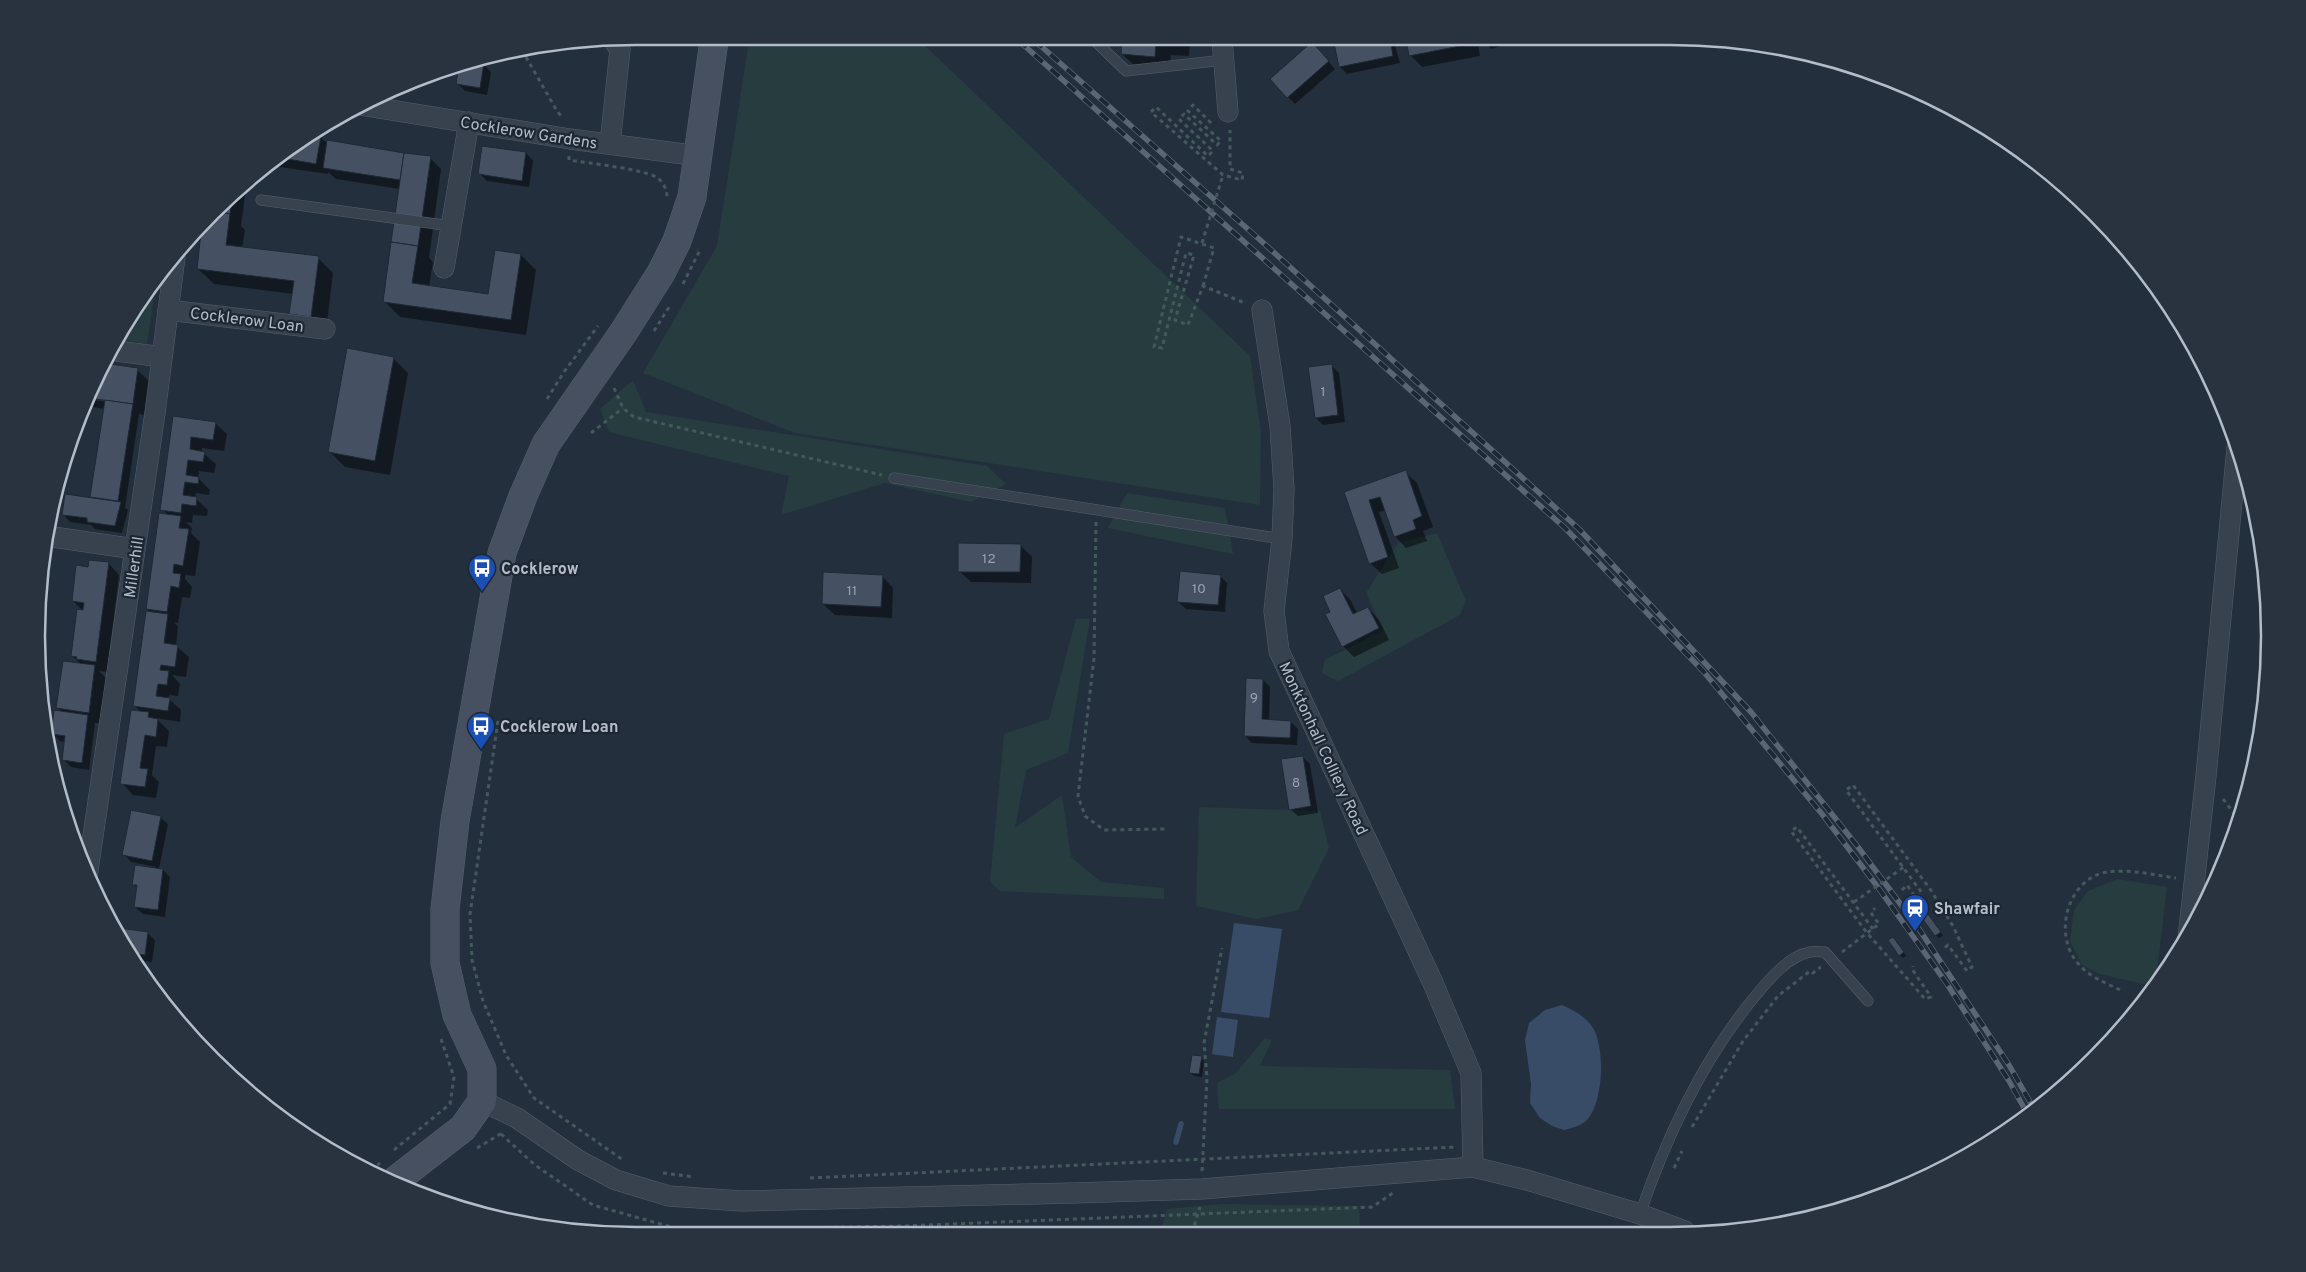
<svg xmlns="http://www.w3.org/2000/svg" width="2306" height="1272" viewBox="0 0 2306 1272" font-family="Overpass,sans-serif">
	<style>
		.green { fill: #263c3f }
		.water { fill: #394c67 }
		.shadow { fill: #0007; fill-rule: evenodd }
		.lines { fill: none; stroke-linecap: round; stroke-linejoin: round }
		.stream { stroke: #394c67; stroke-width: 5.5 }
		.building { fill: #455162; stroke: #1f2835 }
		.lane-casing { stroke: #565f6c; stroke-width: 11 }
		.street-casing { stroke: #565f6c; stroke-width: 21 }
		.secondary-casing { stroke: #565f6c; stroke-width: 29 }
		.path { stroke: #44595c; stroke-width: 3; stroke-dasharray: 4 4; stroke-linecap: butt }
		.lane { stroke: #38414e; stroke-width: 10 }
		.street { stroke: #38414e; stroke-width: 20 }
		.secondary { stroke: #465061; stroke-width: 28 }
		.rail-casing { stroke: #5a6575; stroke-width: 5.5 }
		.rail { stroke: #1d2633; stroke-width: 4; stroke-dasharray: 11; stroke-linecap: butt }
		.path-bridge { stroke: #44595c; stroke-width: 3; stroke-dasharray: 4 4; stroke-linecap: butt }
		.labels { text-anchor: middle; stroke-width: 4.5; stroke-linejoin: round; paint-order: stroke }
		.number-label { font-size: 14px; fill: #98a1af }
		.street-label { font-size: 16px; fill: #b4bcc9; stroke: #1d2633 }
		.poi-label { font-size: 16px; font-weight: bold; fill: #b4bcc9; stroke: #1d2633; text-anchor: start }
		.rim { fill: none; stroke: #b4bcc9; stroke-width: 2.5 }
	</style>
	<rect width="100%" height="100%" fill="#242f3e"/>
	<!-- green -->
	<g class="green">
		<polygon points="919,40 1250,356 1261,433 1260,505 795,433 643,373 717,246 749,41"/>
		<polygon points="156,281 147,344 116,339 137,303"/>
		<polygon points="633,380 646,412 987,466 1006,484 971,502 885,483 781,515 789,476 609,432 600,409"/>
		<polygon points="1127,493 1225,508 1233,554 1108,528"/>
		<polygon points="1437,533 1466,601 1460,615 1338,681 1322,673 1325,660 1383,630 1366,593 1398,543"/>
		<polygon points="1090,618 1068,753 1026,770 1015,828 1062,795 1071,857 1101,882 1164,888 1164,899 1000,891 990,882 1004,734 1049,719 1076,619"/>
		<polygon points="1199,807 1320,811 1329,848 1298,910 1257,919 1196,906"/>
		<polygon points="2117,879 2167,887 2156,980 2151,986 2100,974 2082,965 2070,941 2074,910 2088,891"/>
		<polygon points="1265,1038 1272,1040 1260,1066 1450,1070 1455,1109 1219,1109 1217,1083 1235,1074"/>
		<polygon points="1222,1204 1359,1206 1360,1232 1160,1233 1167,1209"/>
	</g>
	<!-- water -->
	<g class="water">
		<polygon points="1234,923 1282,929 1269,1018 1221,1012"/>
		<path d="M 1562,1005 C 1573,1010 1583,1015 1591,1025 C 1606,1044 1604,1104 1586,1121 C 1580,1126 1572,1128 1564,1130 L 1552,1126 L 1540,1118 L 1530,1103 L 1531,1084 L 1525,1040 L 1529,1023 L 1545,1010 Z"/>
		<polygon points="1217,1017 1238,1020 1233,1057 1212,1054"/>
	</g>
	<!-- shadow -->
	<g class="shadow">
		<polygon points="1477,38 1480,56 1422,67 1411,56 1407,39"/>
		<polygon points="1482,38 1530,38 1491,49"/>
		<polygon points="1190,39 1189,56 1171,55 1170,72 1138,69 1122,54 1123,40"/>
		<polygon points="1360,39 1393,39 1400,63 1347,74 1340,67 1335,44"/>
		<polygon points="1319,51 1335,69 1295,104 1288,97"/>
		<polygon points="484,65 491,72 487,95 465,91 458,84"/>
		<polygon points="310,136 320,137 328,144 328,141 430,158 441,169 429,258 433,262 429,287 489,296 521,255 536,270 526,335 400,317 384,301 400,189 336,179 328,172 328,174 266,165"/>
		<polygon points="526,153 533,161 529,187 487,181 480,174"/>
		<polygon points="247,181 241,226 245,230 242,248 318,258 333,273 326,331 306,329 291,313 293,294 214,284 198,269 204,222"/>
		<polygon points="393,358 408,373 390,475 345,467 330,452"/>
		<path d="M 102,364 L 137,370 L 149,381 L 144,415 L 139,414 L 125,508 L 128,510 L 122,533 L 95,529 L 91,525 L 70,522 L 63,514 L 91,499 L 105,409 L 93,407 L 87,401 ZM 92,397 L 125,404 L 92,400 Z"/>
		<polygon points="1331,365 1339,373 1345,422 1323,425 1316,418"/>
		<polygon points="174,417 215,423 227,434 224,451 202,448 202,452 216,464 214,473 199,471 198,478 210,490 209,495 196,493 195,498 208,510 207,516 193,515 192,523 186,522 192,528 191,533 200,542 195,576 185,575 185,579 192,587 190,598 182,597 178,623 174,622 178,627 176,646 189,657 186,677 172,675 180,684 178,696 169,695 169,699 181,710 180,722 156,718 169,731 167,747 156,746 152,775 159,782 156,798 133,795 122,783 141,712 134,705 152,613 147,609 168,515 162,509"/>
		<polygon points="1405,472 1417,483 1433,527 1423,531 1427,541 1406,548 1395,536 1386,510 1379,512 1399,568 1382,574 1370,563 1345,493"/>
		<polygon points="54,495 60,501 57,520 49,519"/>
		<polygon points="1020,545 1032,557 1031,583 971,582 959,571"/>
		<polygon points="108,563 119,575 107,672 99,671 106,678 100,723 95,723 89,770 71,767 64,760 66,742 60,741 53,734 62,713 58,708 81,665 72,655 83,611 73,601 90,568"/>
		<polygon points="882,576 893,588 892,618 835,615 823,604"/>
		<polygon points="1220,576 1227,583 1225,612 1186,609 1178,602"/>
		<polygon points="1340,589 1351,601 1357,613 1368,608 1379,620 1389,640 1354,657 1343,646 1332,612"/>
		<polygon points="1263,680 1270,687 1269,721 1291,722 1298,729 1297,745 1252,743 1245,736"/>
		<polygon points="1303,757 1310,764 1318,813 1298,816 1290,809"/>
		<polygon points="160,817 168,824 159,869 163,870 170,877 165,917 143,914 135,907 138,889 133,884 156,867 131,862 124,854"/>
		<polygon points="1928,915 1943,936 1939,938 1936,935"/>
		<polygon points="113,928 147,933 155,940 152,962 133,959"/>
		<polygon points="1896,942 1906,956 1903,958 1900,955"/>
		<polygon points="138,966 144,966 151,974 150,983"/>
		<polygon points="1201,1058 1204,1061 1202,1077 1194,1076 1190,1073"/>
	</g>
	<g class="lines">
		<!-- stream -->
		<polyline class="stream" points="1176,1142 1181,1124"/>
	</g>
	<!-- building -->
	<g class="building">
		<polygon points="1468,38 1470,44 1409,56 1406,39"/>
		<polygon points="1174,39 1174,41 1156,40 1155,57 1121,54 1122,40"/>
		<polygon points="1354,39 1390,39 1393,56 1339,67 1334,43"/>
		<polygon points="1312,42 1329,61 1287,98 1270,79"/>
		<polygon points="472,61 484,63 480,88 456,84 459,64"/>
		<polygon points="312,135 321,136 316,164 276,157"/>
		<polygon points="327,140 404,153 400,180 323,168"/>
		<polygon points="482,146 526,152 522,181 478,174"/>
		<polygon points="404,153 431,156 418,246 391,242"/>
		<polygon points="233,194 230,214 213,211"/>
		<polygon points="213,211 230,214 226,245 319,256 311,317 289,314 294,281 197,269 202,223"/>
		<polygon points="391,242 418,246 412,283 488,294 495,250 521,254 511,320 383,302"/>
		<polygon points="347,348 394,357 375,461 328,452"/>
		<polygon points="103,363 138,368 133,404 88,398"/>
		<polygon points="1332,364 1338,415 1315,418 1308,367"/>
		<polygon points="105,400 133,404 118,501 90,497"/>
		<polygon points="173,416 216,422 213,440 191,437 190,449 205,452 203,462 188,460 186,475 199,477 198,484 185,482 183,495 197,497 196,506 182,504 181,513 160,510"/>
		<polygon points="1406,470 1422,516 1413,520 1416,529 1394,537 1380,497 1369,500 1388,557 1369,564 1344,492"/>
		<polygon points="65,494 121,502 115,526 87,522 87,518 62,515"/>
		<polygon points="159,513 181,516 179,528 189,529 183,566 174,564 173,573 181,574 179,588 171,586 167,612 146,609"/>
		<polygon points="958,543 1021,544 1020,572 958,572"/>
		<polygon points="89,560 109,562 96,662 76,659 77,657 71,656 77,609 83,610 84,603 72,601 76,565 88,567"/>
		<polygon points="1180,571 1221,575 1218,605 1177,602"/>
		<polygon points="823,572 883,575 881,607 822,604"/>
		<polygon points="1340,588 1353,614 1368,607 1379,628 1342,647 1325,614 1330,612 1323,596"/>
		<polygon points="146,611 168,614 164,643 178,645 175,667 161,665 160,670 169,671 167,685 158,684 156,696 170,698 168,711 133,706"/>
		<polygon points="63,661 95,665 89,713 56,708"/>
		<polygon points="1246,678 1263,679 1262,719 1291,721 1290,738 1244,736"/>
		<polygon points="54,710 88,715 82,763 62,760 65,736 51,734"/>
		<polygon points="131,710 149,712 148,717 158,719 156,737 145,735 140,768 148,769 145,787 120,784"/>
		<polygon points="1303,756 1311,806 1289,810 1281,759"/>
		<polygon points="131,810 161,816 152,861 122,855"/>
		<polygon points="135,865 163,869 158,910 134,907 137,885 132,885"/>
		<polygon points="1925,910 1941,932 1935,936 1919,914"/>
		<polygon points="112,927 148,932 145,955 129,953"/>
		<polygon points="1893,937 1904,952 1899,956 1888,940"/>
		<polygon points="1192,1055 1202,1056 1199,1074 1189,1073"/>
	</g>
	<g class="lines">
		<!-- lane casing -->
		<g class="lane-casing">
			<g id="lane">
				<polyline points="1094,40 1126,71 1224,60"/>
				<polyline points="261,200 451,226"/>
				<polyline points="894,478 1282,539"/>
				<path d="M 1640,1214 C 1667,1135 1703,1058 1757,994 C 1770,978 1789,956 1810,952 C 1815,951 1820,952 1825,952 L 1868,1001"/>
			</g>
		</g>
		<!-- street casing -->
		<g class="street-casing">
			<g id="street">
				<polyline points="1222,39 1228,112"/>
				<polyline points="360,105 570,139 699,156"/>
				<polyline points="610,144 620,50 614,41"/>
				<polyline points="444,268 469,122"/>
				<polyline points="168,310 325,329"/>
				<polyline points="1262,310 1280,426 1284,489 1282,539 1274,611 1279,651 1433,983 1471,1073 1473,1167"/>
				<polyline points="110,350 162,357"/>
				<polyline points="46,536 135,549"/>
				<polyline points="87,877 155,413 175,257"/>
				<polyline points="2188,938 2206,776 2237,448"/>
				<polyline points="482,1101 517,1118 578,1160 616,1180 669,1196 742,1201 1073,1193 1202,1189 1473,1167 1527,1180 1640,1214 1685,1231"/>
			</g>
		</g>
		<!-- secondary casing -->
		<g class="secondary-casing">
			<polyline id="secondary" points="396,1180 463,1128 482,1101 482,1069 457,1015 445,963 445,909 455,821 502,553 523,496 546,444 623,333 661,273 677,241 692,197 714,41"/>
		</g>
		<!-- path -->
		<g class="path">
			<polyline points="522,50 557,111 562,117"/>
			<polyline points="1211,123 1193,105 1188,111 1221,141 1217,145 1184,114 1179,119 1213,151 1208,156 1156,107 1151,112 1223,175 1242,180 1243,173 1230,169 1230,130"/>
			<path d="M 569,156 L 569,160 C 586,163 648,169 659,179 C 664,184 667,190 667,197"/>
			<polyline points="683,284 700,250 698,249"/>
			<polyline points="1203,286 1214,248 1181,237 1154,347 1162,348 1186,253 1194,255 1175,320 1188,325 1203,286 1245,303"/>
			<polyline points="654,331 671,304"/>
			<polyline points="614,388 623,408 634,417 882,475"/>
			<polyline points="547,399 564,372 598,326"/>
			<polyline points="591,433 623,408"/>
			<polyline points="1096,522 1094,658 1078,796 1085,816 1104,830 1168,829"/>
			<polyline points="498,721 470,914 472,960 483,1001 506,1055 534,1098 623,1160"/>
			<polyline points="2223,799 2240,821"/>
			<polyline points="1902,890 1907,885 1916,898 1922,893 1846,790 1853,785 1930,889 1953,926 1972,967 1967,971 1948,945 1943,949"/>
			<polyline points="1873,929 1797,827 1791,831 1867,933 1925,999 1931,997 1912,969 1913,966"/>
			<polyline points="1842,952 1879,924 1871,913 1875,908"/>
			<path d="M 2120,990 C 2104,982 2087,976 2076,961 C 2053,931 2069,878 2107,872 C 2129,869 2155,875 2176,878"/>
			<polyline points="1692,1127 1743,1041 1778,996 1810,971 1813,973 1821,967"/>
			<polyline points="501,1134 535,1165 593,1205 682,1230 903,1226 1372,1207 1393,1193"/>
			<polyline points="477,1148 502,1133"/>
			<polyline points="394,1150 450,1104 454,1077 440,1036"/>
			<polyline points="1674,1168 1682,1151"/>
			<polyline points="371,1170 380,1163"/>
			<polyline points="1202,1171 1207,1078 1204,1043 1222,948"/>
			<polyline points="663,1173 694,1177"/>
			<polyline points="810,1178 1456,1147"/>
			<polyline points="1192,1233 1200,1207"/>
		</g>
		<!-- lane -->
		<use href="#lane" class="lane"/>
		<!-- street -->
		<use href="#street" class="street"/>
		<!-- secondary -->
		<use href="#secondary" class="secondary"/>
		<!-- rail casing -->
		<g class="rail-casing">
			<g id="rail">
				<polyline points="1018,40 1565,528 1703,671 1822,814 1877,886 1947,984 2009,1081 2028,1115"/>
				<polyline points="1034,40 1259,239 1579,529 1751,712 1858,847 1919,929 2009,1065 2034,1109"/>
			</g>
		</g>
		<!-- rail -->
		<use href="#rail" class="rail"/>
		<!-- path-bridge -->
		<g class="path-bridge">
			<polyline points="1202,243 1223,175"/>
			<polyline points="1854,902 1904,867"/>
		</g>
	</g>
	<!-- icons -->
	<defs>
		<g id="bus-pin" transform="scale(1.4375)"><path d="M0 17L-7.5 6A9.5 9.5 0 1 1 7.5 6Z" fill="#1a4fb4" stroke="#1d2633"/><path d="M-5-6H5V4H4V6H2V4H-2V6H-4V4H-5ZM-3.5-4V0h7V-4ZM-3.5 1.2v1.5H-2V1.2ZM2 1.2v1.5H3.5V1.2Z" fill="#fff"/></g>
		<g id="station-pin" transform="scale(1.4375)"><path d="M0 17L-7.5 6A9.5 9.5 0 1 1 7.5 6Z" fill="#1a4fb4" stroke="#1d2633"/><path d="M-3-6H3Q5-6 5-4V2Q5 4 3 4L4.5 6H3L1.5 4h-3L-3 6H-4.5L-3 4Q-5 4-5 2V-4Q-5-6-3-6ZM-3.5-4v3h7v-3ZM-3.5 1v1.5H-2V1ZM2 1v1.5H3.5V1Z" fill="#fff"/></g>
	</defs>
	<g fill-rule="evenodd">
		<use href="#bus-pin" x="482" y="568"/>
		<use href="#bus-pin" x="481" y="726"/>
		<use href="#station-pin" x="1915" y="908"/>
	</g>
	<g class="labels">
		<!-- number labels -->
		<g class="number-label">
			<text x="1323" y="396">1</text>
			<text x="989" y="563">12</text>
			<text x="1199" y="593">10</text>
			<text x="852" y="595">11</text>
			<text x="1254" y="702">9</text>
			<text x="1296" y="787">8</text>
		</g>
		<!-- street labels -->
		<g class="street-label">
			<text transform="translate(529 132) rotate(9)" y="6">Cocklerow Gardens</text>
			<text transform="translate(247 319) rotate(7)" y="6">Cocklerow Loan</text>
			<text transform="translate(133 567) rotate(-82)" y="6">Millerhill</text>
			<text transform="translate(1324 748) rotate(65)" y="6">Monktonhall Colliery Road</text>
		</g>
		<!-- poi labels -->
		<g class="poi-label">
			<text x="501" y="574">Cocklerow</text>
			<text x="500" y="732">Cocklerow Loan</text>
			<text x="1934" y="914">Shawfair</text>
		</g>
	</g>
	<!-- crop -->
	<path d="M0 0H2306V1272H0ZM636 45H1670A591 591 0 0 1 2261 636V636A591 591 0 0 1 1670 1227H636A591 591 0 0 1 45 636V636A591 591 0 0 1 636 45Z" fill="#29323f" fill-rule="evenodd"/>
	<path class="rim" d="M636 45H1670A591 591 0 0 1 2261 636V636A591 591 0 0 1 1670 1227H636A591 591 0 0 1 45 636V636A591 591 0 0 1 636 45Z"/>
</svg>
